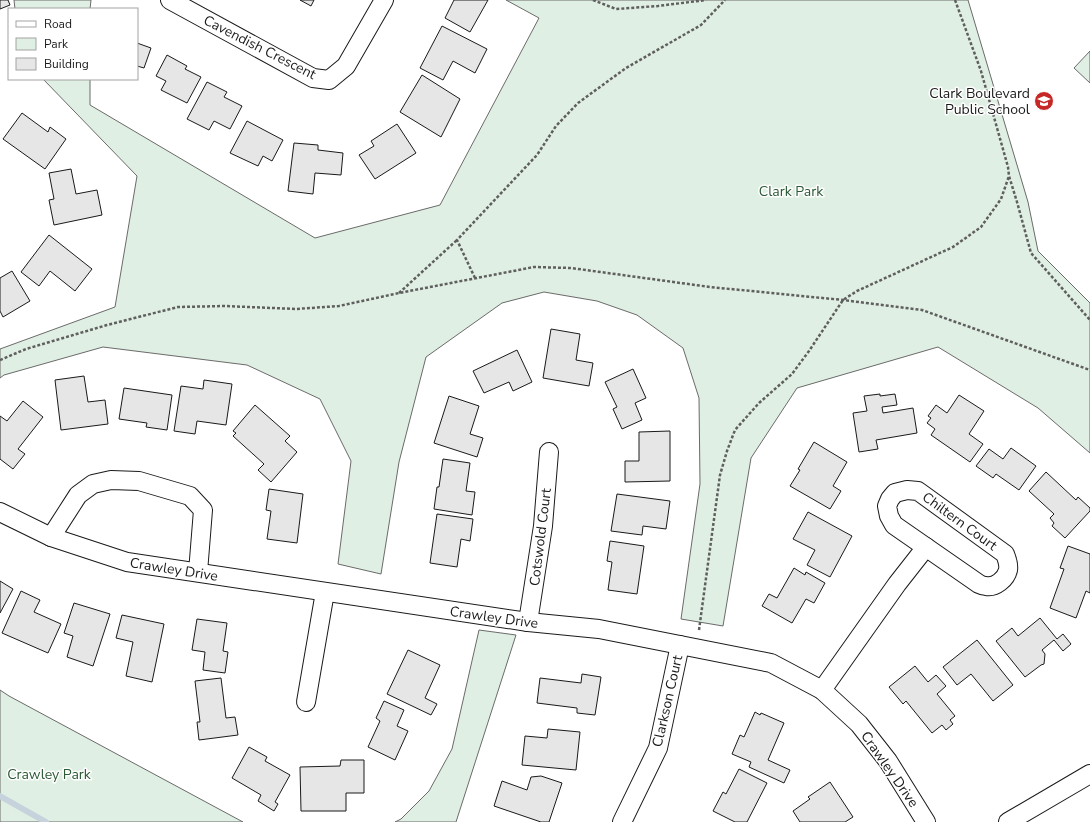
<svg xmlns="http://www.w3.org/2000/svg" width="1090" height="822" viewBox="0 0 1090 822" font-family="'Nunito Sans',sans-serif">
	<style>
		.green { fill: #e0efe3; stroke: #6a6a6a }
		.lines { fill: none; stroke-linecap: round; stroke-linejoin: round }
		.stream { stroke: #c6d2dc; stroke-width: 6 }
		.building { fill: #e6e6e6; stroke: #1a1a1a }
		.street-casing { stroke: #1a1a1a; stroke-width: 20 }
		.path { stroke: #5f5f5f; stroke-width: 2.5; stroke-dasharray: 3 2; stroke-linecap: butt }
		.street { stroke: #fff; stroke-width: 18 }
		.labels { text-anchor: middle; stroke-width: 3; stroke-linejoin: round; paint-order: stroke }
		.street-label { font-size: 14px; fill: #1a1a1a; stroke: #fff }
		.poi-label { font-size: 14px; fill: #1a1a1a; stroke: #fff; text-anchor: end }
		.park-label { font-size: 14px; fill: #2b5a34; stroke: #fff }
	</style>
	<rect width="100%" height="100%" fill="#fff"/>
	<!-- green -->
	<g class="green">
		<polygon points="14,0 91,0 90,9 15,9"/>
		<polygon points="506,0 968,0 1028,202 1038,251 1090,303 1090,453 1038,408 938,347 797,388 751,458 723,626 681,619 700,484 699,398 683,348 637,315 597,301 544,292 502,303 426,357 399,462 381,574 338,564 351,461 320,399 247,365 103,347 4,375 0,378 0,349 115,307 137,176 43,79 90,79 90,105 315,238 440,205 539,18"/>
		<polygon points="1090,51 1090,83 1074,68"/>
		<polygon points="479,630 516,635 456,822 395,822 401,819 429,791 452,749"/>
		<polygon points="0,690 9,696 243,822 0,822"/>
	</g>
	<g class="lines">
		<!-- stream -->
		<polyline class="stream" points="0,796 46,822"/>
	</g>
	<!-- building -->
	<g class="building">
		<polygon points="0,0 8,0 10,5 0,9"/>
		<polygon points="300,0 314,0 311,6"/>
		<polygon points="454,0 488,0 470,32 445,18"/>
		<polygon points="442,26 487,49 475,73 453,61 443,80 420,68"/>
		<polygon points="137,43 151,48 144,68 137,66"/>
		<polygon points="167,55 187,66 185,69 201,77 187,103 161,90 166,81 156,76"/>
		<polygon points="422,75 460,99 441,137 400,112"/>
		<polygon points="207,82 227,92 224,97 242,106 230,129 214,121 209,130 187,119"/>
		<polygon points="22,113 48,132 50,127 66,139 45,169 3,139"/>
		<polygon points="247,121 283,140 272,161 263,156 258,166 230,153"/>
		<polygon points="397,124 416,153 375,179 359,155 374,146 371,141"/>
		<polygon points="294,143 318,145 318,150 343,153 341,175 315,173 313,194 288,191"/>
		<polygon points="71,169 76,194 97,190 102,215 54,225 49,200 54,199 49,173"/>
		<polygon points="49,235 92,269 75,291 50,271 39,286 21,272"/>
		<polygon points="12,271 30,301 3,317 0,311 0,278"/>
		<polygon points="551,329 580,334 576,360 593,363 589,386 543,378"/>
		<polygon points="517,350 532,382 513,391 509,382 484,393 473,371"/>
		<polygon points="633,369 646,398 635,403 642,420 622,429 613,409 617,407 605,382"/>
		<polygon points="84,376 88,402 105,400 108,424 61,430 55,380"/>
		<polygon points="204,380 232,384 226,425 197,421 195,434 174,431 181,386 203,389"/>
		<polygon points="124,388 172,395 167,430 146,427 147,423 119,419"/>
		<polygon points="880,394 880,396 895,394 897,405 882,407 883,413 913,408 917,433 876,440 878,449 859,452 853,413 867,411 864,396"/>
		<polygon points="959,395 984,411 969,434 983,444 970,462 931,435 935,429 927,423 931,418 928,416 936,405 947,413"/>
		<polygon points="449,396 479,406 470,434 483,438 477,457 434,443"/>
		<polygon points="23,401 43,417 18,449 25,454 13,469 0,459 0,416 7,421"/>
		<polygon points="255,405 290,436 285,441 297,452 271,482 258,470 264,464 233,436 236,433 233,431"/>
		<polygon points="670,431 670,481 625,482 625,461 639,461 639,432"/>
		<polygon points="814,442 847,462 833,486 841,491 830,509 790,486 800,470 798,469"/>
		<polygon points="1011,448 1036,466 1019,490 996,474 993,478 976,466 989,449 1003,459"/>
		<polygon points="443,459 470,463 466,491 475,492 472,515 434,509 437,487 439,487"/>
		<polygon points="1046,472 1076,500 1078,497 1090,508 1090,511 1065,538 1052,526 1054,523 1050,518 1054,514 1029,491"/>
		<polygon points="269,489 303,494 297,543 267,539 271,511 266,510"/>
		<polygon points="617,494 670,501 666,529 643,526 642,535 611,531"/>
		<polygon points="808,512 852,536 830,577 807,565 815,550 793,539"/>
		<polygon points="437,514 473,519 470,541 461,539 457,567 430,563"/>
		<polygon points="610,541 644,546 637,594 608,590 612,562 607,561"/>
		<polygon points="1068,546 1090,554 1090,593 1086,591 1076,618 1050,608 1064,569 1060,568"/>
		<polygon points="794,568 805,575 806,572 825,583 814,603 806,599 792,623 762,606 769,594 777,598"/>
		<polygon points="0,581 13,589 0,613"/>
		<polygon points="21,591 40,600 34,612 61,624 48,653 2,633"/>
		<polygon points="74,603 110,614 93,666 67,657 73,636 64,633"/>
		<polygon points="122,615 164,624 152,682 126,676 133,642 116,638"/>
		<polygon points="1040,618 1057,639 1063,634 1071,644 1063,651 1054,640 1042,650 1045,654 1044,664 1041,665 1025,677 996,641 1012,628 1018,636"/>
		<polygon points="197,619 227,623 223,651 228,652 225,673 203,670 205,652 192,650"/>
		<polygon points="977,640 1013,685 993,701 971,674 957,685 943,667"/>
		<polygon points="408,650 440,665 425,698 437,704 431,715 387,694"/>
		<polygon points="915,666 928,682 936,675 946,686 937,694 955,716 950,720 953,724 946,730 942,725 932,733 906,701 903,704 889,687"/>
		<polygon points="582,674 601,677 595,715 577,713 577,708 537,703 540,678 581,683"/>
		<polygon points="221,678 226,718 235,717 238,735 199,740 197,722 200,722 195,681"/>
		<polygon points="384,701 404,710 397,726 408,731 395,760 368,747 380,721 376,718"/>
		<polygon points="755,712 760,715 761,713 784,723 768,760 790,770 784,783 749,767 751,762 732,754 740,735 744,737"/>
		<polygon points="548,729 580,732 576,770 522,765 525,736 547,738"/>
		<polygon points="249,747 267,757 265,761 290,775 275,802 278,804 274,811 258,801 261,795 232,778"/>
		<polygon points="341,760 364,760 364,793 346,793 346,811 301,811 300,767 340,766"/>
		<polygon points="739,769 767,783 747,822 735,822 713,811 723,792 726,794"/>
		<polygon points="541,776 562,783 549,822 541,822 494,806 502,781 527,790 531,777"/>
		<polygon points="830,782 853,817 845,822 800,822 793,811 810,799 808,797"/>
	</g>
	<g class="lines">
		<!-- street casing -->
		<g class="street-casing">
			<g id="street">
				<polyline points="170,0 313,78 329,80 346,66 384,0"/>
				<path d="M 907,490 L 918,491 L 1005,554 C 1007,559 1009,565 1008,570 C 1006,579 995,588 986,586 C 983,586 981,585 979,584 L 894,525 L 889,516 L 887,506 L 890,499 L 895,493 Z"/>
				<polyline points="0,512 51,537 127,562 528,622 599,629 771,663 822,690 859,724 888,761 926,822"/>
				<polyline points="51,537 78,495 93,484 111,480 139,481 190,496 203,510 198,572"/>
				<polyline points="528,622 543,526 549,452"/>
				<polyline points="822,690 897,584 926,547"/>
				<polyline points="306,702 325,592"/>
				<polyline points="622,822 658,748 680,645"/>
				<polyline points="1008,822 1090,774"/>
			</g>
		</g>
		<!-- path -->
		<g class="path">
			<polyline points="593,0 616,9 658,6 706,0"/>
			<polyline points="955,0 981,71 1008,167 1009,176 1017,202 1031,253 1090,320"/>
			<polyline points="475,278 457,240 537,155 556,126 578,103 626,68 701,25 725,0"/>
			<polyline points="399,293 457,240"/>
			<polyline points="0,360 26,349 107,325 178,307 225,306 296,309 339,306 399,293 534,267 571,268 710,287 843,300 922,310 1090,370"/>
			<polyline points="699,630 720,475 727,451 735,430 759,403 792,374 809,351 843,300 857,291 953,247 981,227 1001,199 1009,176"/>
		</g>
		<!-- street -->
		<use href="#street" class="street"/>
	</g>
	<!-- icons -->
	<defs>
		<g id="school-disc" transform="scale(1)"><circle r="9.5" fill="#c62828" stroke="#fff"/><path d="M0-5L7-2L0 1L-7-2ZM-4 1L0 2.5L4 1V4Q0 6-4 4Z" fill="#fff"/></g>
	</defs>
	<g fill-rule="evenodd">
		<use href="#school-disc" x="1044" y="101"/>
	</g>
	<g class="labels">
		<!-- street labels -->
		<g class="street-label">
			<text transform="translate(260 47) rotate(27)" y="5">Cavendish Crescent</text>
			<text transform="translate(960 521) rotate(36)" y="5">Chiltern Court</text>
			<text transform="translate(540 537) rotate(-83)" y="5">Cotswold Court</text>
			<text transform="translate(174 569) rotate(9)" y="5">Crawley Drive</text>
			<text transform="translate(494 617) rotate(8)" y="5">Crawley Drive</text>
			<text transform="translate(667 701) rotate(-77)" y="5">Clarkson Court</text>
			<text transform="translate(890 769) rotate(55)" y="5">Crawley Drive</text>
		</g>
		<!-- poi labels -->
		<g class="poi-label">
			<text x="1030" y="98">Clark Boulevard<tspan x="1030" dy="16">Public School</tspan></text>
		</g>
		<!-- park labels -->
		<g class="park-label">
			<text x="791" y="196">Clark Park</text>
			<text x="49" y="779">Crawley Park</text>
		</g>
	</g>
	<!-- legend -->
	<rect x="8" y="8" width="130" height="72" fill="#ffffff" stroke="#a3a3a3"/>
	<rect x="16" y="21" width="20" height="6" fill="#ffffff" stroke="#a3a3a3"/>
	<text x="44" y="28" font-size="12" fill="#1a1a1a">Road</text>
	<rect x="16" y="38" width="20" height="12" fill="#e0efe3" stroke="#a3a3a3"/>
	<text x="44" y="48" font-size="12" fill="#1a1a1a">Park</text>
	<rect x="16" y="58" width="20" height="12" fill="#e6e6e6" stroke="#a3a3a3"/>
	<text x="44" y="68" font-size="12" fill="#1a1a1a">Building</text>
</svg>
